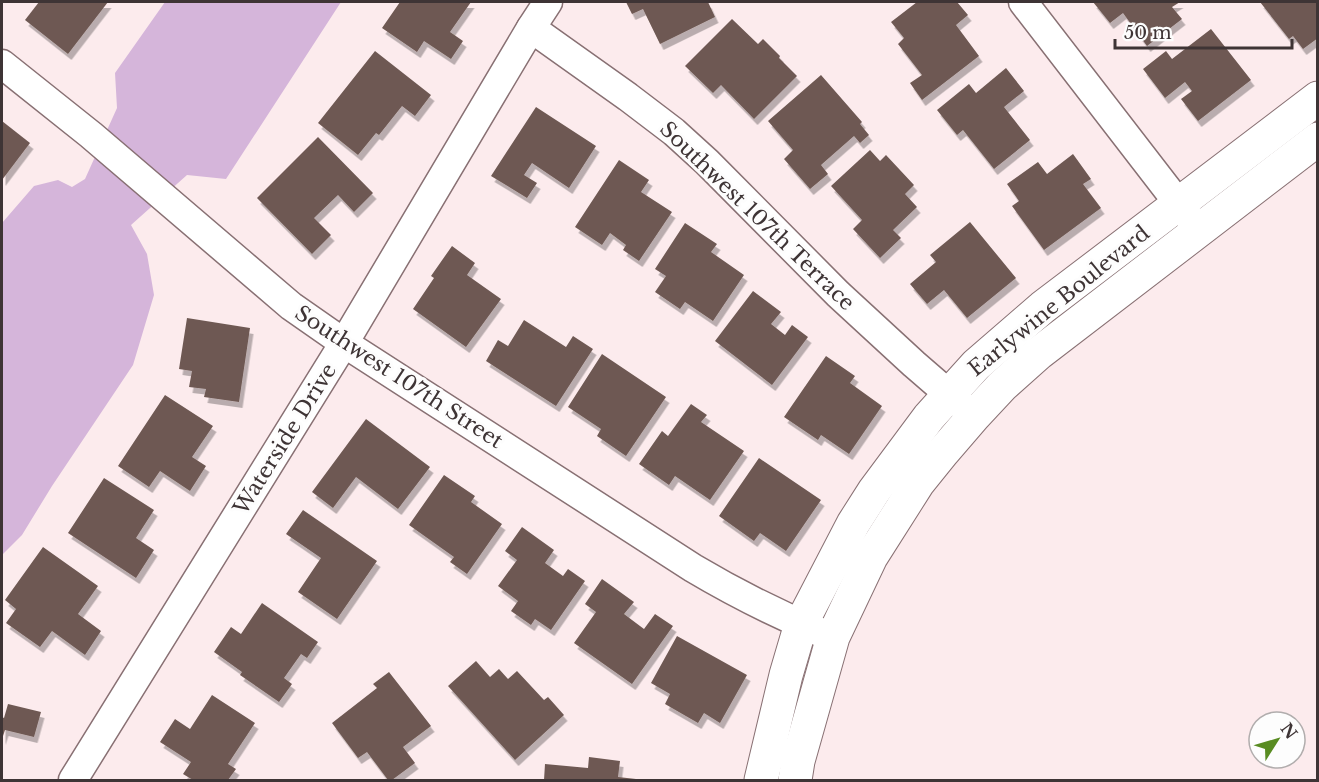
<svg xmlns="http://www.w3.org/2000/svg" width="1319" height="782" viewBox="0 0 1319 782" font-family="'Libre Baskerville',serif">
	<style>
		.water { fill: #d5b5da }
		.building { fill: #6e5953; filter: url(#shadow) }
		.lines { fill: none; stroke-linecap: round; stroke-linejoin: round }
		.street-casing { stroke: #887073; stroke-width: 31 }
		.secondary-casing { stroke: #887073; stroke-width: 35 }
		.street { stroke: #fff; stroke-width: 28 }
		.secondary { stroke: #fff; stroke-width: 33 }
		.labels { text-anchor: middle; stroke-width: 6; stroke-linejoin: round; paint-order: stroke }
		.street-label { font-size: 21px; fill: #3e3435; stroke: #fdfdfd }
	</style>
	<defs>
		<filter id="shadow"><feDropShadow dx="3.5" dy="6" stdDeviation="0" flood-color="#0004"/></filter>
	</defs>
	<rect width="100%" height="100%" fill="#fcebed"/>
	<!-- water -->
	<polygon class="water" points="165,2 341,2 226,179 187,175 131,225 147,254 154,295 133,365 52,486 22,535 2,555 2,223 34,186 58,180 72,187 85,179 117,108 115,73"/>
	<!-- building -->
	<g class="building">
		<polygon points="39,2 108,2 68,54 25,20"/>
		<polygon points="400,2 471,2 450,32 463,41 451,59 424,41 417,52 382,28"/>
		<polygon points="626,2 708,2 715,17 660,44 643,9 632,14"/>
		<polygon points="917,2 957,2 968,15 956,25 979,56 922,100 910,83 922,75 898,44 904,38 891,22"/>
		<polygon points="1093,2 1180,2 1172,7 1182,19 1147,46 1123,13 1110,23"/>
		<polygon points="1260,2 1318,2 1318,38 1303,49 1293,36 1289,39"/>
		<polygon points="732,19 758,44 763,39 780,56 779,58 797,76 754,119 721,85 713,93 685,66"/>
		<polygon points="1211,29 1251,80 1198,121 1181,99 1192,91 1185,82 1165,98 1143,69 1166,51 1172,59"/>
		<polygon points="375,51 431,95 415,116 402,106 379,135 376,133 358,155 318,123"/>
		<polygon points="1006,68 1024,91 1004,107 1030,140 994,169 963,130 957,135 937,110 969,84 976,93"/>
		<polygon points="821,75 862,122 860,124 869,135 860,143 854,136 821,165 828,174 810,189 784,159 793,150 768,121"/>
		<polygon points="536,107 596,146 569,188 532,163 524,175 537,183 527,198 491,176"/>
		<polygon points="2,121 30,143 2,180"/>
		<polygon points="318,137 373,193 354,212 338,195 314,218 331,235 312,254 257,198"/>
		<polygon points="870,150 880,161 886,155 914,185 905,194 917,207 893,230 901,238 880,258 853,229 862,220 831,186"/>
		<polygon points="1073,154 1091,179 1083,184 1101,208 1044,250 1012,206 1019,201 1007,184 1038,162 1047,174"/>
		<polygon points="619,160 649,180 641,192 672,212 639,261 623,250 626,245 610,233 602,245 575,227"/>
		<polygon points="970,222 1016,278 967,318 944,290 927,304 910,284 936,262 930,255"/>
		<polygon points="685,223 717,244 711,252 744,275 713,321 685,302 680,309 655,292 666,276 655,269"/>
		<polygon points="452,246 475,263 467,275 501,299 466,347 413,309 434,278 431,276"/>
		<polygon points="753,291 781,312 771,324 785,335 792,325 808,337 772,385 715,341"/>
		<polygon points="187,318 250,328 239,402 204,397 206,389 189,387 192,371 179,369"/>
		<polygon points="524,320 566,347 573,336 593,349 556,406 486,361 498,340 508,346"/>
		<polygon points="602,354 666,397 626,456 597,436 601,429 568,407"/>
		<polygon points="826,356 855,376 850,383 882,406 849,454 821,435 818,440 784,417"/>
		<polygon points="165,395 213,426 192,457 206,466 190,491 160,471 149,487 118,466"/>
		<polygon points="691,404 707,415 701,422 744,451 710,500 675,476 669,485 639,464 662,431 668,436"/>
		<polygon points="366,419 430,467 398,509 356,477 333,508 312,492"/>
		<polygon points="759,458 821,500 786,551 760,533 754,541 719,516"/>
		<polygon points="444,475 475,496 471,502 502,524 467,574 450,562 454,557 409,525"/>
		<polygon points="104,478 154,510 136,538 154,550 136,578 68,533"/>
		<polygon points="303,510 377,561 337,619 298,592 321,558 286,534"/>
		<polygon points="522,527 554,550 545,563 563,576 568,569 585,581 551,630 535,619 531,625 511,611 518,601 498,586 517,560 505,551"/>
		<polygon points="43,547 98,586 78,614 101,631 85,655 52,631 40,647 6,623 16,609 5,600"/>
		<polygon points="602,579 634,602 624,614 644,629 655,614 673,626 632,684 574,643 596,612 585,604"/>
		<polygon points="262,603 318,642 307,658 301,654 284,678 292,684 279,702 240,675 242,672 214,652 231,627 241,634"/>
		<polygon points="677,636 747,675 720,723 704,713 698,723 665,704 670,694 651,683"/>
		<polygon points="476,661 490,677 499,669 508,679 517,671 544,700 548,697 564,715 515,760 448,686"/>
		<polygon points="389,672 431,726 403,747 415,763 392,780 388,780 367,752 358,758 332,723 377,688 373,684"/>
		<polygon points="212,695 255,723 228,764 236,769 228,780 193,780 183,774 191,762 160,742 175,719 190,729"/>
		<polygon points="8,704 41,712 34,737 5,730 2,739 2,717 4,718"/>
		<polygon points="589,757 620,761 618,777 636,779 636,780 544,780 545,764 588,768"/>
	</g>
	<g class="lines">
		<!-- street casing -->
		<g class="street-casing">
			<g id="street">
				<polyline points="1023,2 1192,221"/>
				<polyline points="531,28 628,97 674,132 707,162 838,294 914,364 966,409"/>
				<path d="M 2,64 L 91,135 L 291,306 L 344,343 L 693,568 C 735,593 777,614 822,633"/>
				<polyline points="73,780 344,343 531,28 548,2"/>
			</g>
		</g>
		<!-- secondary casing -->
		<g class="secondary-casing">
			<g id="secondary">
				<polyline points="761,780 786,675 801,624 853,524 874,491 929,417 976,365 1043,307 1318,98"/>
				<polyline points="795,780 798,761 833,637 871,557 918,483 943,452 974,416 1002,386 1039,353 1318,139"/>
			</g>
		</g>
		<!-- street -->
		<use href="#street" class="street"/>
		<!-- secondary -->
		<use href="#secondary" class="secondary"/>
	</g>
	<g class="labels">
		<!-- street labels -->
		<g class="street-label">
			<text transform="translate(757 216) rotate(44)" y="7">Southwest 107th Terrace</text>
			<text transform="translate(1059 301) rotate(-39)" y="7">Earlywine Boulevard</text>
			<text transform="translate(399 377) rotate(33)" y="7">Southwest 107th Street</text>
			<text transform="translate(285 439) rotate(-58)" y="7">Waterside Drive</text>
		</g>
	</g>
	<!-- border -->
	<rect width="1319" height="782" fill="none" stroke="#3e3435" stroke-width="6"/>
	<!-- north arrow -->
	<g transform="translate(1277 740) rotate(53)"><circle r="28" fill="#fdfdfd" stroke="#b1adad" stroke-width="1.5"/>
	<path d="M0-4.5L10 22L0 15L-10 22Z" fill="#598c22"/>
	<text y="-9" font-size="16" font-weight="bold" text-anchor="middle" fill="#3e3435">N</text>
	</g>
	<!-- scale -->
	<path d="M1115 39v9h177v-9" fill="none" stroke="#3e3435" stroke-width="3"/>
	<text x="1124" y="39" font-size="18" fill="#3e3435" stroke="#fdfdfd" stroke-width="4.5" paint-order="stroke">50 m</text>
</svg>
